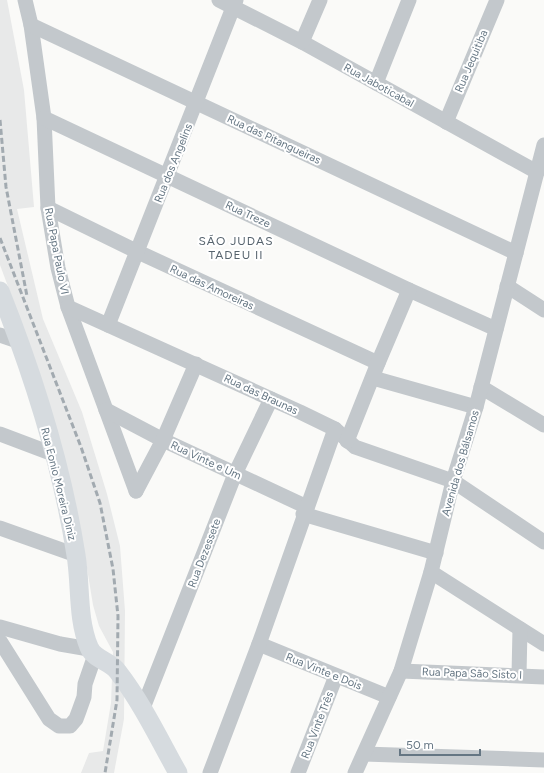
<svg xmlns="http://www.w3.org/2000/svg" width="544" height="773" viewBox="0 0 544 773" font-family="Figtree,sans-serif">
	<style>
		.built { fill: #e8e9e9 }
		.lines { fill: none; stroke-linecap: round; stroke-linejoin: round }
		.minor { stroke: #c3c8cc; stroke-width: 15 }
		.major { stroke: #d6dbdf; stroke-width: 19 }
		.rail { stroke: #a2aab0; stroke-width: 3; stroke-dasharray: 6 3; stroke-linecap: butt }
		.labels { text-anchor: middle; stroke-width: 4; stroke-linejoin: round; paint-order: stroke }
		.street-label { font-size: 11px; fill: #657683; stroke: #fff }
		.neighbourhood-label { font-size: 12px; letter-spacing: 1px; fill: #57646e; stroke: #fff }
	</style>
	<rect width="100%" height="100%" fill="#fafaf8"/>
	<!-- built -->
	<polygon class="built" points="0,0 7,0 24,90 34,207 17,209 43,319 82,412 107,494 120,546 125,611 124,719 114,773 81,773 89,753 103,751 111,703 113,652 99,626 93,605 80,526 22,324 0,265"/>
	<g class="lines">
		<!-- minor -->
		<g class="minor">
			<polyline points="25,0 31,25 44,118 48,208 58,268 68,307 136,491"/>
			<polyline points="219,0 302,42 537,172"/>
			<polyline points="31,25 516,253"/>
			<polyline points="302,42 320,0"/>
			<polyline points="376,83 409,0"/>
			<polyline points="44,118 409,290 496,329"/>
			<polyline points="446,122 497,0"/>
			<polyline points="48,208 138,252 378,363"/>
			<polyline points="507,286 544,310"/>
			<polyline points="68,307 300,412 335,429 355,447 453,481 544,542"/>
			<polyline points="108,325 236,0"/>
			<polyline points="0,335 20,342"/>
			<polyline points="373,378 476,407"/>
			<polyline points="481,387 544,425"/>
			<polyline points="106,410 163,440 307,507"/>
			<polyline points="0,434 53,454"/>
			<polyline points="347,441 378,363 409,290"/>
			<polyline points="136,491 163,440 196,364"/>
			<polyline points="303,514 436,553"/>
			<polyline points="0,528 76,555"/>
			<polyline points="431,572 544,644"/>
			<polyline points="0,627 60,644 89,649"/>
			<polyline points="0,641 49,719 59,726 70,726 76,719 79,711 84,697 85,684 95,655"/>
			<polyline points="259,644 389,697"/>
			<polyline points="401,671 544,677"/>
			<polyline points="519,675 520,629"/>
			<polyline points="143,708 235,474 271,399"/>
			<polyline points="364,754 544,760"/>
			<polyline points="210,773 259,644 335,429"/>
			<polyline points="298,773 336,676"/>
			<polyline points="355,773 401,671 431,572 453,481 476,407 544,145"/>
		</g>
		<!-- major -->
		<path class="major" d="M 0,291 C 33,374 62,466 76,555 C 81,585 77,618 89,647 C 94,660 111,661 118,672 C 142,703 159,739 178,773"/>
		<!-- rail -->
		<g class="rail">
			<polyline points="0,120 6,187 27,296"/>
			<polyline points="0,238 81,447 100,503 113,569 118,616 117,700 105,773"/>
		</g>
	</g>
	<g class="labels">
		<!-- street labels -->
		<g class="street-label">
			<text transform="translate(471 61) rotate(-67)" y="4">Rua Jequitiba</text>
			<text transform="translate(379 85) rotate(29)" y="4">Rua Jaboticabal</text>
			<text transform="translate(274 139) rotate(25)" y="4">Rua das Pitangueiras</text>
			<text transform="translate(173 163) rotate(-68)" y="4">Rua dos Angelins</text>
			<text transform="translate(248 214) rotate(25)" y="4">Rua Treze</text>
			<text transform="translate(57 251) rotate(79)" y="4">Rua Papa Paulo VI</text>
			<text transform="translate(212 287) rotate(25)" y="4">Rua das Amoreiras</text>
			<text transform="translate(261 394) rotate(25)" y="4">Rua das Braunas</text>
			<text transform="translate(206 460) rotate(25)" y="4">Rua Vinte e Um</text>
			<text transform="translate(460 463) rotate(-74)" y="4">Avenida dos Bálsamos</text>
			<text transform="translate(59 484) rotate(76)" y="4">Rua Eonio Moreira Diniz</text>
			<text transform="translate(204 553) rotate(-69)" y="4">Rua Dezessete</text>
			<text transform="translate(324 671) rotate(22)" y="4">Rua Vinte e Dois</text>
			<text transform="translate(472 673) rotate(2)" y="4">Rua Papa São Sisto I</text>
			<text transform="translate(317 725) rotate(-69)" y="4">Rua Vinte Três</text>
		</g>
		<!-- neighbourhood labels -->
		<g class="neighbourhood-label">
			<text x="236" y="245">SÃO JUDAS<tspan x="236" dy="14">TADEU II</tspan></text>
		</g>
	</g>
	<!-- scale -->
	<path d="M400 749v6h80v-6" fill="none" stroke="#657683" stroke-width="2"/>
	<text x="406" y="749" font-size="12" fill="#657683" stroke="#ffffff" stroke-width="3" paint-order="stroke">50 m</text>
</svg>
